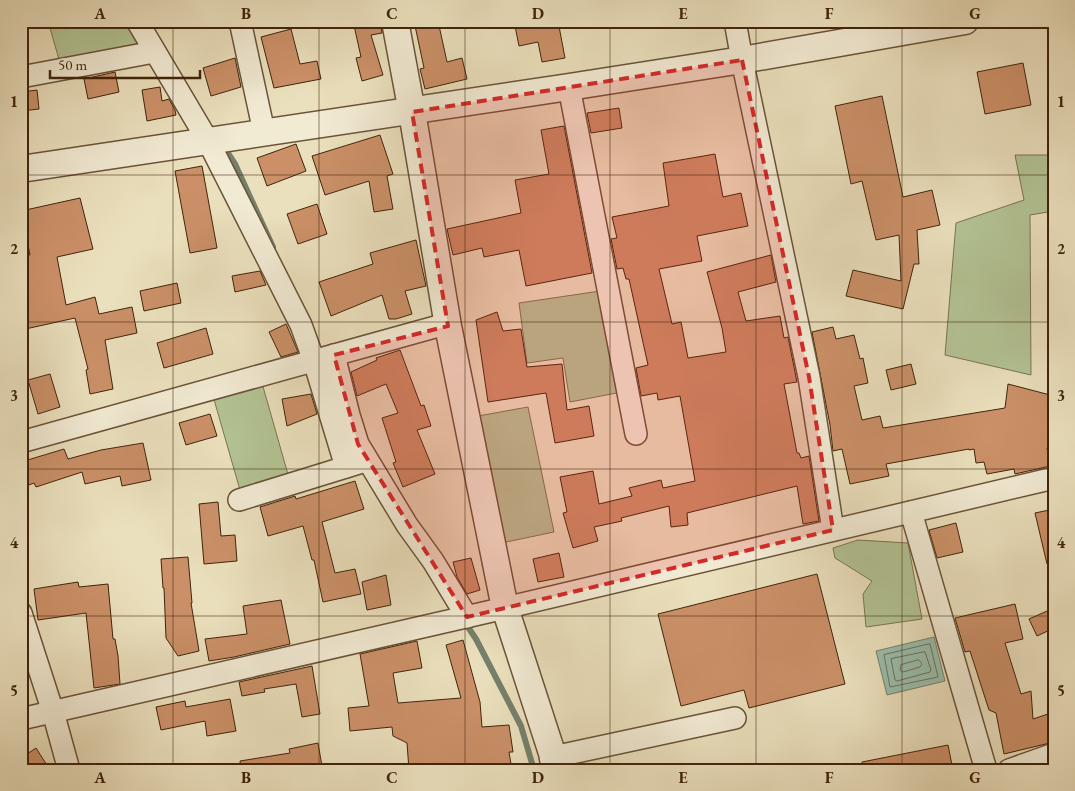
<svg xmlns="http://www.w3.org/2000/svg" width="1075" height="791" viewBox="0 0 1075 791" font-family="'EB Garamond',serif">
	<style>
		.green { fill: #b3c394; stroke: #7a7450 }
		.water { fill: #99beac; stroke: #75806c }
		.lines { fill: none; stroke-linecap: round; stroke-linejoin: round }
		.shore { stroke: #6c715c; stroke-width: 1 }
		.stream { stroke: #75806c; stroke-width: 6 }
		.building { fill: #cb9068; stroke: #40240b }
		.minor-casing { stroke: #6b5338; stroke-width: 24 }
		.tertiary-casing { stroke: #6b5338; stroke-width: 29 }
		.minor { stroke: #f2ebd4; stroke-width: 21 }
		.tertiary { stroke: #f2ebd4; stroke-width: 26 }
		.marked { fill: #d62828; fill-opacity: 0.2; stroke: #d62828; stroke-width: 4; stroke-dasharray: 10 6; stroke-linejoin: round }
		.grid { fill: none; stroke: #40240b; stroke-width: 1; stroke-opacity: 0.55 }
		.neatline { fill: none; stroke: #40240b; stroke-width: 2 }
		.grid-label { font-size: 16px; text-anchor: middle; font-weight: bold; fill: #40240b }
	</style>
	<rect width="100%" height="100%" fill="#ebe0bd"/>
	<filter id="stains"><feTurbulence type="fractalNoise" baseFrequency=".004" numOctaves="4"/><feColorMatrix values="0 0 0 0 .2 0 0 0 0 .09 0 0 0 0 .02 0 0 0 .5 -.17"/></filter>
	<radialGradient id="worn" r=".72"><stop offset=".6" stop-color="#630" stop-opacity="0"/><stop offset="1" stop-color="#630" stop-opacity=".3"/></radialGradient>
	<!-- green -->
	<g class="green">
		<polygon points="48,21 133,21 154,52 62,70"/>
		<polygon points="1015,155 1054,155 1054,211 1030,215 1031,375 945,355 956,223 1024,200"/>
		<polygon points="607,290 627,391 570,402 563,358 527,363 519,303"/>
		<polygon points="260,376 289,478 240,490 211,389"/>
		<polygon points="528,407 554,532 492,545 467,418"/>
		<polygon points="858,540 908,543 922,619 866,627 863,594 872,581 835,558 833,548"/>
	</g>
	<!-- water -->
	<polygon class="water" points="934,637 945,681 887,695 876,651"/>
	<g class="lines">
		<!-- shore -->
		<g class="shore">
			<polygon points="930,644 938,677 890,687 884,655"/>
			<polygon points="925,652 931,670 930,672 897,681 895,680 891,659"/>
			<polygon points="919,660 922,664 920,667 903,672 900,670 901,665"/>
		</g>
		<!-- stream -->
		<g class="stream">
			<polyline points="222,144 235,164 273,247"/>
			<polyline points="464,621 476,639 521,726 534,770"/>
		</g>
	</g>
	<!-- building -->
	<g class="building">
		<polygon points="353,21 380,21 382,33 371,35 383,75 362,81 356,58 361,57"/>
		<polygon points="414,21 438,21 447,62 462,58 467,79 425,89 420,69 424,68"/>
		<polygon points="514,21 558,21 565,58 542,62 538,42 519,46"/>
		<polygon points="291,29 300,64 317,61 321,79 274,88 261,37"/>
		<polygon points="235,58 241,87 211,96 203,68"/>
		<polygon points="1023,63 1031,105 985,114 977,72"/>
		<polygon points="115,72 119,92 88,99 84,79"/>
		<polygon points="160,87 162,101 169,99 175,110 176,115 147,121 142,90"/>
		<polygon points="37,90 39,109 21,111 21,92"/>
		<polygon points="882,96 903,197 932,190 940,225 917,230 919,264 914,264 903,309 846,296 853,270 901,281 899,235 876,240 862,181 851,184 835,106"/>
		<polygon points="619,108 622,128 591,133 587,113"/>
		<polygon points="564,126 592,273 526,286 519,250 484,257 482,248 453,255 447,229 521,213 515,180 549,174 541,130"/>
		<polygon points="380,135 393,174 387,176 393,209 374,212 369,181 325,195 312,156"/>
		<polygon points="296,144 306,171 267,186 257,158"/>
		<polygon points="715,154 723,197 741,193 748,226 697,236 702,261 659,269 672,324 681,322 688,358 726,352 722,328 707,272 771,255 776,282 738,292 746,321 780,316 784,338 788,337 797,382 784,384 797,453 799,453 801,458 809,456 819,521 803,524 797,486 687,513 688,525 671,527 669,506 621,518 622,521 594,527 598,541 573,548 563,513 567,512 560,477 593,471 599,504 632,496 629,488 661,480 663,488 695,481 680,396 658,400 657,393 641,396 636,368 648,365 629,279 626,279 623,268 617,269 611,239 617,238 612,217 669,206 663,163"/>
		<polygon points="202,166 217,248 190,253 175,171"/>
		<polygon points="80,198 93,249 57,257 66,305 95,297 99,314 132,307 137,333 105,340 113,389 90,394 86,370 88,369 75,318 21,330 21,306 28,305 21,268 21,257 30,255 21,211"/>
		<polygon points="317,204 327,234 298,244 287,214"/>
		<polygon points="416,240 426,286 405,291 412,314 396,319 389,319 382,295 331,316 319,282 373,264 370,253"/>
		<polygon points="260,271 266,285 235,292 232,276"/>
		<polygon points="177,283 181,303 144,311 140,291"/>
		<polygon points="497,312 503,331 521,329 527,367 562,364 567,410 589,406 594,436 555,443 546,393 488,402 476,320"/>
		<polygon points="286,324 298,352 281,357 269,332"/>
		<polygon points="833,327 836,339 854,335 860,359 863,358 868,383 854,386 862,420 880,416 883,428 1005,408 1008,384 1054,396 1054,447 1047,448 1050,466 1015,474 1014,469 987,474 984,462 976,463 974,449 969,450 969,449 886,464 889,476 850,484 842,449 833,451 830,425 812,332"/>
		<polygon points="206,328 213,354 164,368 157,343"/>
		<polygon points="400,350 421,406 424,405 431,426 417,430 435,474 403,487 393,463 396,462 382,418 398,413 386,384 357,396 351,372 377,360 376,358"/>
		<polygon points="911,364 916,384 891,390 886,370"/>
		<polygon points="50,374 60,407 38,414 28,380"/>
		<polygon points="311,394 317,414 287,426 282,399"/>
		<polygon points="210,414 217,436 186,445 179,423"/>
		<polygon points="143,443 151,480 122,486 120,476 85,484 82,472 36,487 34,483 21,488 21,462 64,449 68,459 101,450"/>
		<polygon points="355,481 364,509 322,522 335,573 355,569 361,594 323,602 314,560 312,560 303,526 268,536 260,507 295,496 296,499"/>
		<polygon points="218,502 221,536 235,535 237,561 204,564 199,504"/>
		<polygon points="1054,509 1054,563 1047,564 1035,513"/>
		<polygon points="956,523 963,552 937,558 929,530"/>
		<polygon points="559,553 564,577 538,582 533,559"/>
		<polygon points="188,557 192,603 191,603 199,651 178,656 166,638 164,588 163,588 161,559"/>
		<polygon points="471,558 480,590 467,594 457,577 453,562"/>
		<polygon points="817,574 845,684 749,708 744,690 681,706 658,614"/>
		<polygon points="386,575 391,605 367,610 362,582"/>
		<polygon points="78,582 79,587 108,584 113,639 115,639 118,656 120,684 94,688 86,613 38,620 34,589"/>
		<polygon points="281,600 290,644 234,657 209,661 205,639 247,634 243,606"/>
		<polygon points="1015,604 1023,639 1005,643 1021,694 1031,691 1033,719 1054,712 1054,742 1004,754 996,713 989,710 970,651 965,652 955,618"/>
		<polygon points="1054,608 1054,628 1037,636 1029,619"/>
		<polygon points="463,640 480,702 482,727 509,725 513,752 509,752 512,770 493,770 492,764 456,766 457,770 409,770 407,743 393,736 392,727 350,731 348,708 369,706 360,654 417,641 422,668 393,673 398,703 461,698 446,645"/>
		<polygon points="312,666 320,714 302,717 296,684 264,689 265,692 242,696 239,682"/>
		<polygon points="230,699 236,731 207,736 205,721 161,730 156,707 185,701 186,707"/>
		<polygon points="318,743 322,766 304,770 241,770 240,761 290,753 289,749"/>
		<polygon points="948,745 953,770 863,770 862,762"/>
		<polygon points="36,748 50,770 21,770 21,758"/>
	</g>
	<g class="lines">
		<!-- minor casing -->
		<g class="minor-casing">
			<g id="minor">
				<polyline points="137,21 208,141 301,325 314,361 346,467"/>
				<polyline points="240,21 264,132"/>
				<polyline points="735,21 742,60 809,377 833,530"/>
				<polyline points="21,77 154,52"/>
				<polyline points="569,87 636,434"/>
				<polyline points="334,355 349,415 358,444 407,525 433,561 467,617"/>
				<polyline points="21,442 435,327 448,326"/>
				<polyline points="239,500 359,463"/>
				<polyline points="911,512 986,770"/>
				<polyline points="21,613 53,712 69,770"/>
				<polyline points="21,719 505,608 1054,478"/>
				<polyline points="553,757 735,718"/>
				<polyline points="1009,770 1054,754"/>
			</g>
		</g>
		<!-- tertiary casing -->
		<g class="tertiary-casing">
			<g id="tertiary">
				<polyline points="395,21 412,112 448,326 505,608 552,753 555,770"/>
				<polyline points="21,169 569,87 742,60 965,21"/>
			</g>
		</g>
		<!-- minor -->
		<use href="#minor" class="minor"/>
		<!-- tertiary -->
		<use href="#tertiary" class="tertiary"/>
	</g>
	<!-- marked area -->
	<path class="marked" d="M 742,60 L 809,377 L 833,530 L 467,617 L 358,444 L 334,355 L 448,326 L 412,112 Z"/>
	<!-- grid -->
	<path class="grid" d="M 173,21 L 173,770M 319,21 L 319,770M 465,21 L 465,770M 610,21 L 610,770M 756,21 L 756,770M 902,21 L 902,770M 21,175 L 1054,175M 21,322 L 1054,322M 21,469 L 1054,469M 21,616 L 1054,616"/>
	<!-- margin -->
	<rect width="1075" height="791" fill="none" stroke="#ebe0bd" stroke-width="55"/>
	<!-- scale -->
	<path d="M50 70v8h150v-8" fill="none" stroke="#40240b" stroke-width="2.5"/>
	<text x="58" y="70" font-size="15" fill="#40240b" stroke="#f2ebd4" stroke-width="4" paint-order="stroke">50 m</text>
	<rect x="28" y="28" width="1020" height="736" class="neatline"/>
	<g class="grid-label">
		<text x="100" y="19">A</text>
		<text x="246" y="19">B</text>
		<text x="392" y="19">C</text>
		<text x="538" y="19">D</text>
		<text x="683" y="19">E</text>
		<text x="829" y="19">F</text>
		<text x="975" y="19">G</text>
		<text x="14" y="107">1</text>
		<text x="1061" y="107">1</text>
		<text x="14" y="254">2</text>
		<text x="1061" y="254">2</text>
		<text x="14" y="401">3</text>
		<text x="1061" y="401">3</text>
		<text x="14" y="548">4</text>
		<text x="1061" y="548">4</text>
		<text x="14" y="696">5</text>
		<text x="1061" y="696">5</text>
		<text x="100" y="783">A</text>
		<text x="246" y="783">B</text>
		<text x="392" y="783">C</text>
		<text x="538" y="783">D</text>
		<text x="683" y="783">E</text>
		<text x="829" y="783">F</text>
		<text x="975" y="783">G</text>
	</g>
	<rect width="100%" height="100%" filter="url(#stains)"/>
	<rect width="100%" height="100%" fill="url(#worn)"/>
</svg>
